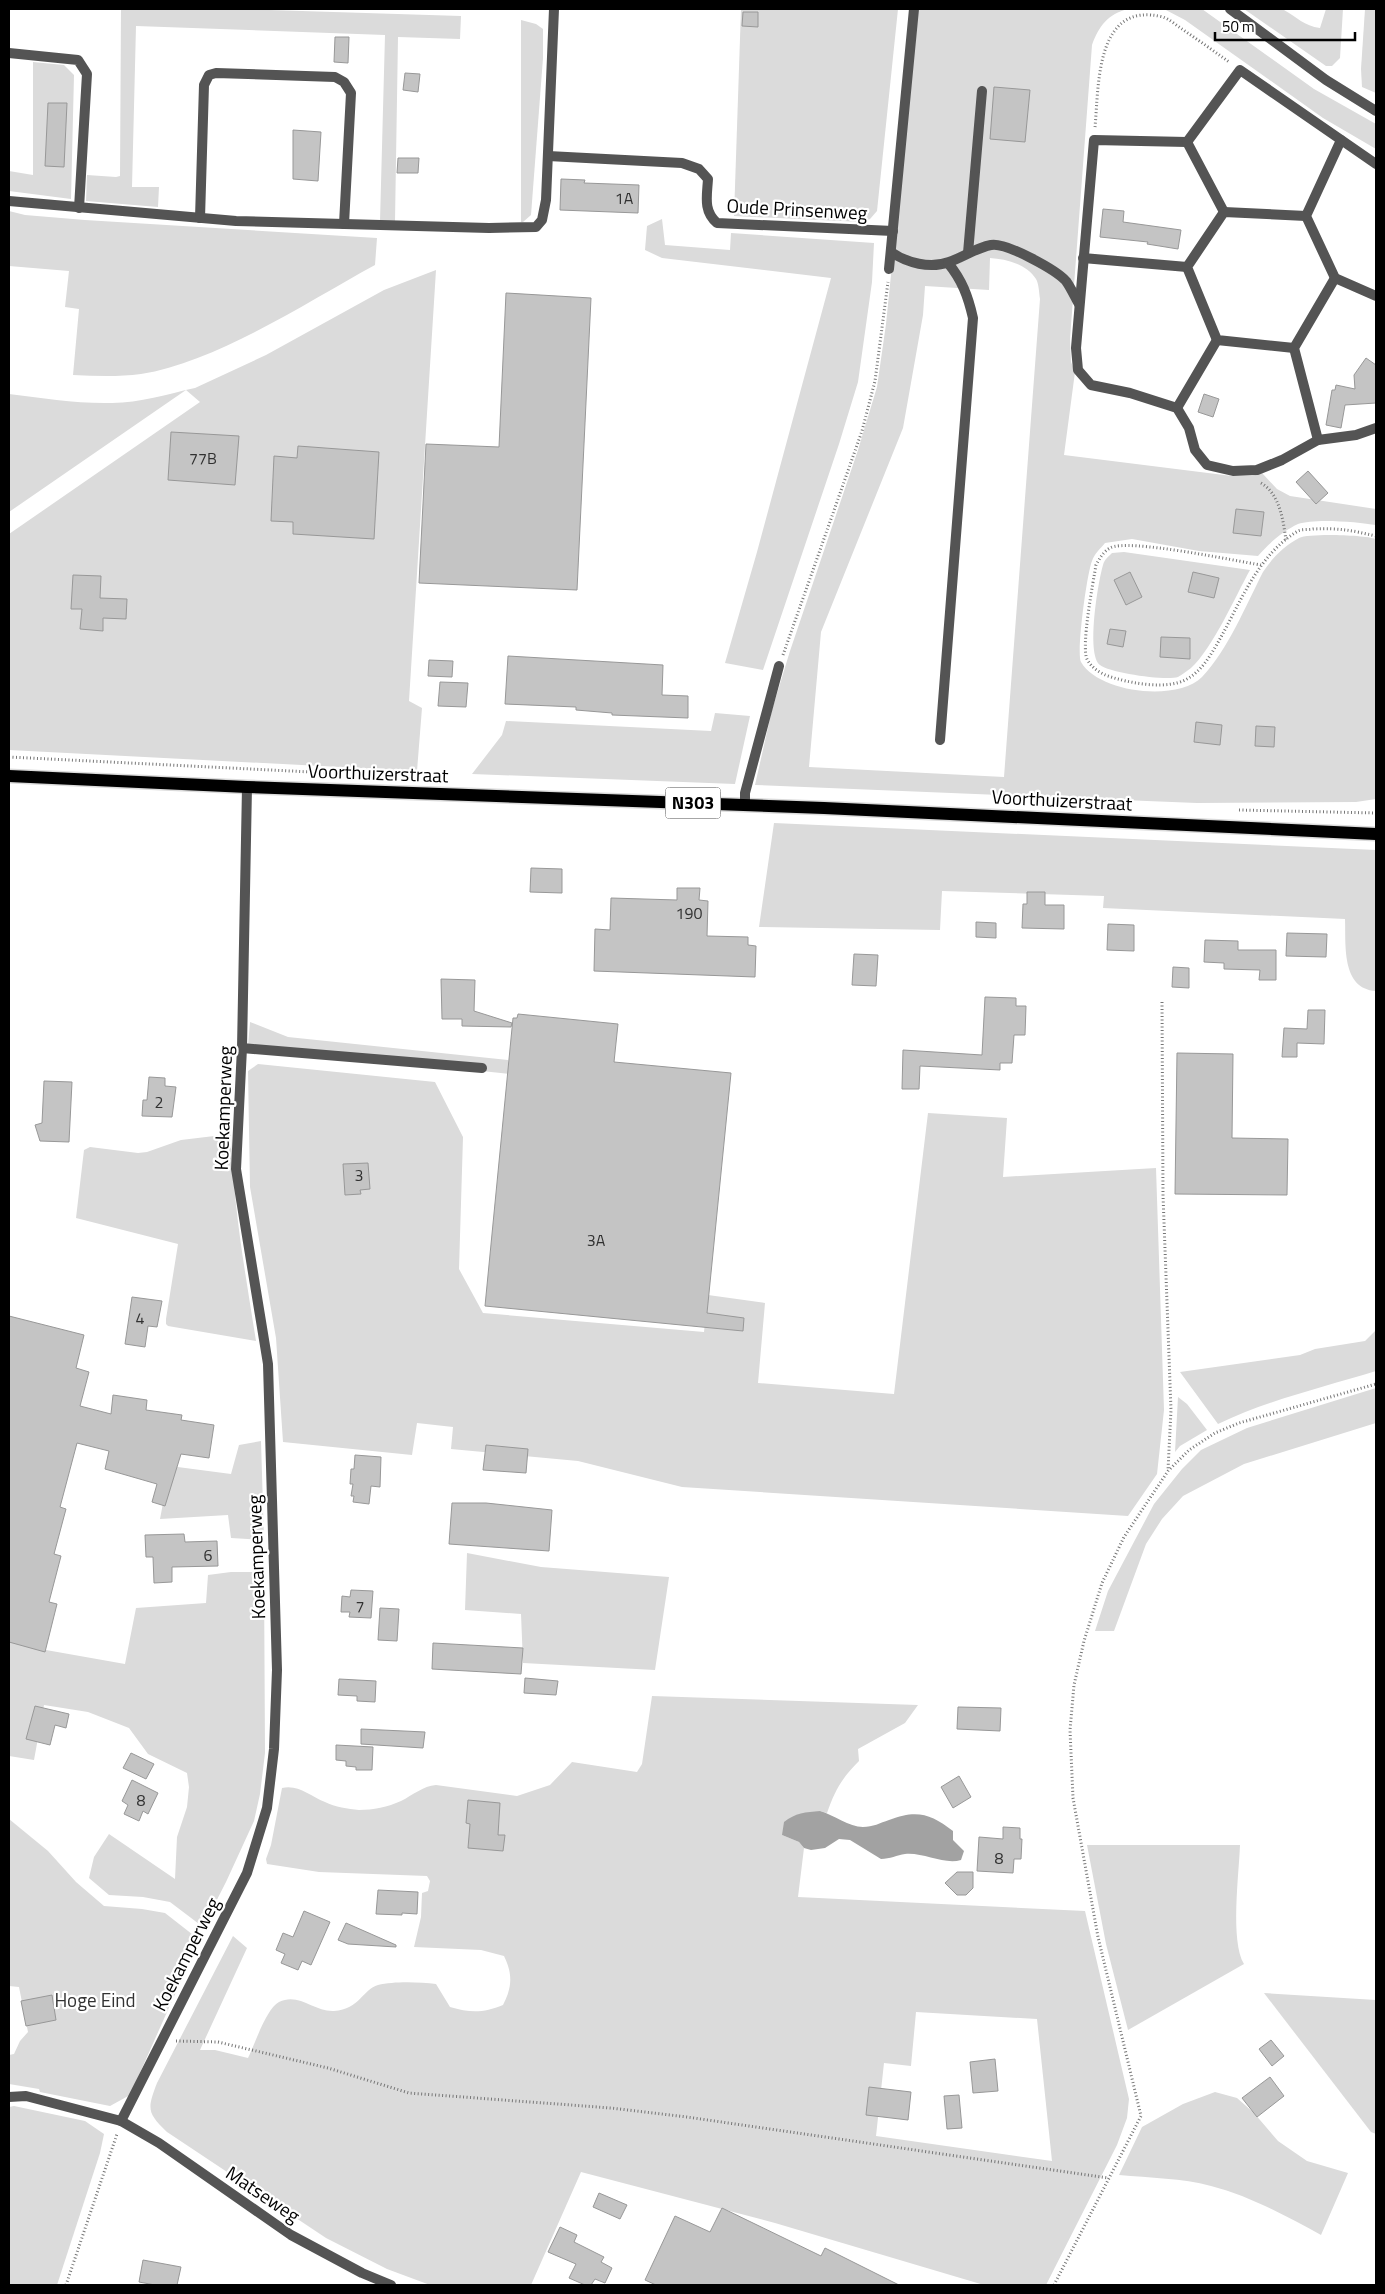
<svg xmlns="http://www.w3.org/2000/svg" width="1385" height="2294" viewBox="0 0 1385 2294" font-family="'Titillium Web',sans-serif">
	<style>
		.green { fill: #dbdbdb; fill-rule: evenodd }
		.water { fill: #a2a2a2 }
		.building { fill: #c4c4c4; stroke: #989898 }
		.lines { fill: none; stroke-linecap: round; stroke-linejoin: round }
		.primary-casing { stroke: #dbdbdb; stroke-width: 15 }
		.path { stroke: #767676; stroke-width: 3; stroke-dasharray: 1 2.5; stroke-linecap: butt }
		.lane { stroke: #545454; stroke-width: 10 }
		.street { stroke: #545454; stroke-width: 10 }
		.primary { stroke: #000; stroke-width: 12 }
		.labels { text-anchor: middle; stroke-width: 4.5; stroke-linejoin: round; paint-order: stroke }
		.number-label { font-size: 16px; fill: #313131 }
		.shield { fill: #fff; stroke: #4c4c4c; stroke-width: 1 }
		.shield-label { font-size: 18px; font-weight: bold; fill: #000 }
		.street-label { font-size: 19px; fill: #000; stroke: #fff }
		.park-label { font-size: 19px; fill: #323232; stroke: #fff }
	</style>
	<rect width="100%" height="100%" fill="#fff"/>
	<!-- green -->
	<g class="green">
		<polygon points="121,9 239,9 461,16 460,39 398,37 395,221 380,221 385,35 136,26 132,187 159,187 158,207 86,201 87,175 116,177 120,176"/>
		<polygon points="741,9 898,9 877,211 870,219 862,222 734,216"/>
		<path d="M 918,9 L 1128,9 C 1108,14 1099,26 1092,45 L 1070,339 L 1071,362 L 1075,372 L 1064,455 L 1232,476 L 1252,476 L 1262,473 L 1277,489 L 1290,496 L 1376,509 L 1376,525 C 1359,522 1314,518 1298,524 C 1283,531 1268,544 1258,556 L 1199,551 L 1132,539 L 1105,543 C 1101,548 1094,554 1092,561 C 1087,573 1076,653 1081,662 C 1099,693 1177,702 1202,677 C 1228,650 1246,605 1263,572 C 1272,558 1284,546 1299,538 C 1310,533 1364,535 1376,539 L 1376,799 L 1356,802 L 1197,803 L 755,785 L 772,710 L 790,651 L 858,450 L 877,387 L 886,324 ZM 990,258 C 1006,259 1027,264 1036,279 C 1039,284 1039,293 1040,299 L 1004,777 L 809,767 L 821,632 L 903,428 L 923,315 L 925,286 L 989,290 Z"/>
		<polygon points="1164,9 1202,9 1314,89 1376,124 1376,149 1323,118 1185,20"/>
		<path d="M 1244,9 C 1253,9 1277,6 1284,10 C 1297,17 1304,26 1320,28 L 1326,9 L 1343,9 L 1340,58 L 1332,66 L 1326,66 Z"/>
		<polygon points="1365,9 1376,9 1376,93 1362,87 1361,69"/>
		<polygon points="521,20 536,24 543,29 543,58 531,215 523,222 521,222"/>
		<polygon points="33,62 64,65 74,75 71,199 9,191 9,171 33,175"/>
		<path d="M 9,211 L 25,215 L 85,220 L 377,238 L 375,265 C 307,302 217,362 141,374 C 118,377 96,376 73,375 L 79,309 L 65,307 L 69,271 L 9,266 Z"/>
		<polygon points="662,219 665,245 730,250 731,233 874,243 872,282 858,382 839,444 763,670 725,663 757,552 831,278 662,258 645,250 647,226"/>
		<path d="M 436,270 L 409,701 L 422,708 L 417,771 L 9,750 L 9,534 L 200,402 L 186,390 L 9,512 L 9,394 C 43,398 78,404 112,403 C 140,403 167,394 195,388 L 266,355 L 384,290 Z"/>
		<path d="M 1124,552 L 1250,570 C 1235,597 1213,648 1191,668 C 1188,670 1182,675 1178,677 C 1166,681 1110,673 1100,665 C 1086,654 1098,582 1103,565 C 1104,560 1109,556 1112,553 Z"/>
		<polygon points="715,713 750,716 735,784 472,774 502,735 506,721 711,731"/>
		<path d="M 774,823 L 1376,850 L 1376,991 C 1341,989 1346,944 1345,919 L 1103,908 L 1104,896 L 942,891 L 940,930 L 759,927 Z"/>
		<polygon points="250,1022 288,1037 508,1060 511,1074 248,1046"/>
		<polygon points="258,1064 435,1082 463,1137 459,1269 483,1313 704,1332 708,1295 765,1303 758,1383 894,1394 928,1113 1007,1118 1003,1177 1156,1168 1164,1410 1157,1474 1128,1516 682,1487 578,1461 451,1449 453,1427 417,1423 412,1455 283,1442 276,1338 250,1187 248,1071"/>
		<path d="M 231,1134 C 233,1204 245,1272 256,1341 L 168,1326 L 166,1324 L 166,1319 L 178,1244 L 76,1218 L 84,1150 L 90,1147 L 138,1153 L 147,1152 L 181,1140 Z"/>
		<path d="M 1376,1330 L 1376,1371 C 1324,1387 1268,1400 1218,1424 L 1180,1372 L 1300,1355 L 1315,1349 L 1365,1341 Z"/>
		<polygon points="1376,1388 1376,1423 1244,1464 1183,1496 1162,1519 1146,1544 1114,1631 1095,1631 1108,1591 1154,1504 1182,1469 1201,1450 1247,1428"/>
		<polygon points="1178,1397 1187,1404 1207,1430 1180,1446 1175,1452"/>
		<polygon points="261,1441 264,1540 231,1538 228,1515 160,1519 170,1466 231,1474 239,1445"/>
		<polygon points="467,1553 541,1567 669,1577 655,1670 523,1663 521,1614 465,1610"/>
		<polygon points="231,1572 264,1572 265,1753 260,1794 254,1821 226,1882 203,1927 170,1902 143,1897 109,1895 89,1878 94,1857 109,1834 175,1879 177,1837 187,1807 189,1787 187,1773 148,1754 129,1728 88,1712 44,1705 34,1760 9,1756 9,1639 46,1650 125,1664 136,1608 206,1603 208,1575"/>
		<path d="M 652,1696 L 918,1705 L 905,1723 L 858,1749 L 859,1761 C 842,1778 835,1790 827,1813 L 820,1811 L 782,1835 L 799,1842 L 804,1848 L 798,1897 L 1085,1911 L 1129,2099 L 1127,2118 L 1117,2145 L 1046,2285 L 984,2285 L 775,2223 L 581,2172 L 531,2285 L 430,2285 L 387,2269 L 326,2238 L 167,2132 C 147,2113 147,2109 157,2083 L 233,1936 L 247,1948 L 200,2050 L 215,2050 L 248,2058 C 255,2044 266,2009 279,2002 C 299,1992 314,2012 334,2011 C 360,2009 363,1989 378,1985 C 394,1981 420,1982 436,1984 L 450,2007 C 470,2013 484,2013 503,2005 C 512,1988 513,1974 504,1956 L 481,1950 L 414,1947 L 421,1917 L 422,1893 L 428,1891 L 430,1881 L 427,1876 L 319,1872 L 267,1864 L 266,1859 L 271,1845 L 282,1788 C 298,1784 310,1796 325,1802 C 335,1807 348,1809 359,1810 C 373,1810 388,1807 401,1801 C 413,1795 423,1786 436,1785 L 517,1796 L 550,1785 L 572,1762 L 637,1772 L 642,1764 ZM 916,2012 L 1037,2019 L 1052,2161 L 876,2136 L 884,2063 L 911,2066 Z"/>
		<polygon points="9,1819 48,1851 76,1882 104,1906 142,1909 165,1913 197,1938 189,1954 192,1956 130,2095 110,2106 40,2092 39,2089 9,2084 9,2055 14,2054 20,2041 28,2032 19,1987 9,1986"/>
		<path d="M 1087,1845 L 1240,1845 C 1239,1874 1230,1941 1244,1964 L 1128,2030 L 1106,1944 Z"/>
		<polygon points="1264,1993 1376,2000 1376,2134 1371,2132"/>
		<path d="M 1215,2092 L 1237,2098 L 1254,2113 L 1278,2141 L 1307,2161 L 1348,2173 L 1321,2235 C 1286,2216 1250,2196 1211,2186 C 1182,2178 1150,2178 1119,2175 L 1142,2127 L 1183,2104 Z"/>
		<polygon points="14,2106 85,2121 104,2134 100,2153 57,2285 9,2285 9,2107"/>
	</g>
	<!-- water -->
	<path class="water" d="M 820,1811 C 834,1815 849,1827 863,1827 C 873,1827 880,1823 889,1820 C 917,1809 931,1814 953,1831 L 953,1840 L 964,1851 L 961,1860 C 944,1865 923,1852 905,1854 C 897,1855 890,1859 881,1859 L 850,1840 L 839,1839 L 825,1848 L 811,1850 L 804,1848 L 799,1842 L 782,1835 L 784,1822 C 795,1813 806,1812 820,1811 Z"/>
	<!-- building -->
	<g class="building">
		<polygon points="743,12 758,12 758,27 742,26"/>
		<polygon points="335,37 349,37 348,63 334,62"/>
		<polygon points="405,73 420,74 418,92 403,90"/>
		<polygon points="994,87 1030,90 1025,142 990,139"/>
		<polygon points="48,103 67,103 64,167 45,166"/>
		<polygon points="293,130 321,132 318,181 293,179"/>
		<polygon points="398,158 419,158 418,173 397,173"/>
		<polygon points="561,179 585,180 584,183 639,185 638,213 560,210"/>
		<polygon points="1103,209 1124,211 1123,222 1181,230 1178,249 1147,244 1148,242 1100,237"/>
		<polygon points="506,293 591,298 577,590 419,583 426,444 499,447"/>
		<polygon points="1366,358 1376,365 1376,403 1345,405 1341,428 1326,425 1332,390 1335,390 1336,385 1355,389 1354,375"/>
		<polygon points="1204,394 1219,399 1213,417 1198,412"/>
		<polygon points="171,432 239,436 235,485 168,480"/>
		<polygon points="298,446 379,452 374,539 293,534 293,522 271,521 274,456 297,458"/>
		<polygon points="1308,471 1328,493 1316,504 1296,482"/>
		<polygon points="1236,509 1264,512 1261,536 1233,533"/>
		<polygon points="1130,572 1142,597 1126,605 1114,580"/>
		<polygon points="1193,572 1219,578 1214,598 1188,592"/>
		<polygon points="73,575 101,576 100,598 127,599 126,619 103,618 103,631 80,629 82,609 71,609"/>
		<polygon points="1110,629 1126,631 1123,647 1107,644"/>
		<polygon points="1161,637 1190,638 1190,659 1160,657"/>
		<polygon points="508,656 663,665 662,695 688,696 688,718 612,715 612,713 576,710 576,707 505,704"/>
		<polygon points="429,660 453,661 452,677 428,676"/>
		<polygon points="440,682 468,683 466,707 438,706"/>
		<polygon points="1196,722 1222,725 1220,745 1194,742"/>
		<polygon points="1256,726 1275,727 1274,747 1255,746"/>
		<polygon points="531,868 562,869 562,893 530,892"/>
		<polygon points="677,888 700,888 699,900 708,901 707,936 748,937 748,945 756,946 755,977 594,971 595,929 610,930 611,898 677,900"/>
		<polygon points="1027,892 1045,892 1045,905 1064,905 1064,929 1022,928 1023,904 1027,904"/>
		<polygon points="976,922 996,923 996,938 976,937"/>
		<polygon points="1108,924 1134,925 1134,951 1107,950"/>
		<polygon points="1287,933 1327,934 1326,957 1286,956"/>
		<polygon points="1205,940 1238,941 1238,950 1276,950 1276,980 1259,980 1260,970 1224,969 1224,963 1204,962"/>
		<polygon points="854,954 878,955 876,986 852,985"/>
		<polygon points="1173,967 1189,968 1189,988 1172,987"/>
		<polygon points="441,979 475,980 474,1011 512,1023 511,1027 462,1026 462,1019 442,1019"/>
		<polygon points="985,997 1016,998 1016,1006 1026,1006 1025,1035 1014,1035 1012,1063 1000,1063 1000,1070 920,1066 919,1089 902,1089 903,1050 982,1055"/>
		<polygon points="1308,1010 1325,1010 1324,1044 1297,1043 1297,1057 1282,1057 1284,1028 1307,1029"/>
		<polygon points="518,1014 618,1024 614,1062 731,1073 707,1313 744,1318 743,1331 485,1306 513,1018 517,1018"/>
		<polygon points="1177,1053 1233,1054 1232,1138 1288,1139 1287,1195 1175,1194"/>
		<polygon points="149,1077 165,1078 165,1086 176,1087 172,1117 142,1116 143,1100 147,1100"/>
		<polygon points="44,1081 72,1082 69,1142 40,1141 35,1125 42,1123"/>
		<polygon points="368,1163 370,1189 360,1190 361,1194 345,1195 343,1164"/>
		<polygon points="132,1297 162,1301 157,1327 148,1326 145,1347 125,1344"/>
		<polygon points="9,1316 84,1335 76,1368 89,1372 80,1406 111,1414 113,1395 147,1400 146,1410 182,1415 181,1420 214,1425 209,1458 181,1454 165,1506 152,1502 157,1484 105,1469 109,1451 77,1443 60,1507 66,1509 54,1554 61,1556 49,1602 57,1604 45,1652 9,1642"/>
		<polygon points="486,1445 528,1449 526,1473 483,1470"/>
		<polygon points="355,1455 381,1457 380,1487 371,1486 369,1504 353,1502 354,1496 351,1496 353,1484 350,1484 351,1469 354,1469"/>
		<polygon points="452,1503 486,1503 552,1510 549,1551 449,1544"/>
		<polygon points="184,1534 185,1542 217,1541 218,1566 172,1567 172,1582 154,1583 153,1557 146,1557 145,1535"/>
		<polygon points="351,1590 373,1591 371,1618 349,1617 350,1612 341,1612 342,1596 350,1597"/>
		<polygon points="380,1608 399,1609 397,1641 378,1640"/>
		<polygon points="433,1643 523,1648 521,1674 432,1669"/>
		<polygon points="525,1678 558,1681 556,1695 524,1693"/>
		<polygon points="339,1679 376,1681 375,1702 357,1701 357,1696 338,1695"/>
		<polygon points="35,1706 69,1714 66,1728 55,1725 50,1745 26,1739"/>
		<polygon points="958,1707 1001,1708 1000,1731 957,1729"/>
		<polygon points="361,1729 425,1732 423,1748 361,1744"/>
		<polygon points="336,1745 373,1747 372,1770 356,1770 356,1767 346,1766 346,1761 336,1760"/>
		<polygon points="131,1753 154,1764 146,1779 123,1768"/>
		<polygon points="959,1776 971,1797 953,1808 941,1787"/>
		<polygon points="132,1780 158,1793 148,1814 143,1811 139,1821 124,1814 128,1805 122,1801"/>
		<polygon points="468,1800 500,1803 498,1835 505,1835 503,1851 468,1848 470,1824 466,1823"/>
		<polygon points="1003,1827 1020,1828 1020,1839 1022,1839 1021,1859 1014,1859 1013,1873 977,1871 979,1837 1003,1839"/>
		<polygon points="957,1872 973,1872 973,1888 966,1895 957,1895 945,1883"/>
		<polygon points="378,1890 418,1892 417,1914 402,1913 402,1915 376,1914"/>
		<polygon points="304,1911 330,1922 311,1965 302,1961 298,1970 281,1963 285,1954 276,1950 283,1933 293,1937"/>
		<polygon points="346,1923 396,1945 396,1947 348,1944 338,1940"/>
		<polygon points="52,1995 56,2020 26,2026 21,2001"/>
		<polygon points="1271,2040 1284,2056 1272,2066 1259,2049"/>
		<polygon points="995,2059 998,2091 973,2093 970,2062"/>
		<polygon points="1270,2077 1284,2096 1257,2117 1242,2098"/>
		<polygon points="869,2087 911,2092 908,2120 866,2115"/>
		<polygon points="959,2095 962,2128 947,2129 944,2096"/>
		<polygon points="599,2193 627,2205 620,2219 593,2207"/>
		<polygon points="722,2208 821,2256 825,2248 899,2285 656,2285 645,2280 675,2216 710,2232"/>
		<polygon points="560,2227 577,2235 574,2242 604,2257 601,2262 612,2268 605,2283 595,2279 591,2285 585,2285 569,2278 576,2264 548,2252"/>
		<polygon points="143,2260 181,2267 177,2285 155,2285 139,2282"/>
	</g>
	<g class="lines">
		<!-- primary casing -->
		<g class="primary-casing">
			<polyline id="primary" points="9,776 247,787 824,808 1376,834"/>
		</g>
		<!-- path -->
		<g class="path">
			<path d="M 1095,127 C 1099,86 1095,0 1163,17 C 1169,19 1176,25 1182,29 C 1198,40 1214,51 1229,62"/>
			<path d="M 1261,483 C 1280,494 1283,520 1286,540"/>
			<path d="M 1261,565 C 1236,561 1127,538 1110,548 C 1103,552 1100,558 1096,565 C 1093,583 1081,646 1087,659 C 1093,671 1106,676 1118,679 C 1136,684 1167,689 1185,680 C 1202,672 1212,653 1221,637 C 1242,599 1259,554 1298,531 C 1302,529 1308,530 1313,529 C 1340,528 1350,530 1376,536"/>
			<polyline points="783,655 862,431 875,381 888,282"/>
			<polyline points="9,757 331,773"/>
			<polyline points="1239,810 1376,813"/>
			<polyline points="1162,1002 1163,1195 1171,1410 1168,1470"/>
			<polyline points="176,2041 218,2042 328,2068 409,2093 611,2108 687,2117 1108,2178"/>
			<polyline points="66,2285 117,2134"/>
			<polyline points="1054,2285 1141,2116 1098,1937 1073,1798 1070,1730 1074,1685 1084,1641 1102,1583 1124,1537 1168,1471 1189,1450 1215,1433 1239,1423 1376,1384"/>
		</g>
		<!-- lane -->
		<g class="lane">
			<polyline points="9,53 78,60 87,74 79,208"/>
			<polyline points="1341,140 1306,216 1335,278 1376,296"/>
			<polyline points="1187,142 1094,140 1076,348 1078,370 1091,385 1130,393 1177,408 1189,428 1195,450 1207,465 1233,471 1257,470 1282,460 1318,440 1356,435 1376,428"/>
			<path d="M 548,156 L 682,163 L 699,169 L 708,179 C 707,196 703,211 717,223 L 893,231"/>
			<polyline points="9,201 236,221 489,228 536,227 542,220 546,200 554,9"/>
			<polyline points="1224,212 1187,142 1240,70 1376,164"/>
			<polyline points="200,218 204,85 209,75 216,73 335,77 344,82 351,93 344,224"/>
			<path d="M 891,252 C 907,263 930,269 949,262 C 963,257 976,248 991,245 C 1006,242 1056,270 1066,281 C 1071,288 1075,297 1079,304"/>
			<polyline points="968,253 982,91"/>
			<polyline points="1083,258 1187,267"/>
			<polyline points="1294,348 1217,340 1187,267 1224,212 1306,216"/>
			<polyline points="1177,408 1217,340"/>
			<polyline points="1318,440 1294,348 1335,278"/>
			<path d="M 940,740 L 973,318 C 968,296 962,280 948,263"/>
		</g>
		<!-- street -->
		<g class="street">
			<polyline points="1230,9 1326,80 1376,111"/>
			<polyline points="889,269 914,9"/>
			<polyline points="745,805 745,793 779,666"/>
			<polyline points="242,1048 482,1068"/>
			<polyline points="9,2097 26,2096 121,2121 159,2143 291,2235 362,2273 391,2285"/>
			<polyline points="121,2121 247,1873 267,1808 274,1749 277,1670 268,1364 236,1169 242,1048 247,787"/>
		</g>
		<!-- primary -->
		<use href="#primary" class="primary"/>
	</g>
	<g class="labels">
		<!-- number labels -->
		<g class="number-label">
			<text x="624" y="204">1A</text>
			<text x="203" y="464">77B</text>
			<text x="689" y="919">190</text>
			<text x="159" y="1108">2</text>
			<text x="359" y="1181">3</text>
			<text x="596" y="1246">3A</text>
			<text x="140" y="1324">4</text>
			<text x="208" y="1561">6</text>
			<text x="360" y="1612">7</text>
			<text x="141" y="1806">8</text>
			<text x="999" y="1864">8</text>
		</g>
		<!-- shield labels -->
		<rect class="shield" x="665.5" y="787.5" width="55" height="31" rx="4"/>
		<g class="shield-label">
			<text x="693" y="809">N303</text>
		</g>
		<!-- street labels -->
		<g class="street-label">
			<text transform="translate(797 209) rotate(3)" y="7">Oude Prinsenweg</text>
			<text transform="translate(378 773) rotate(2)" y="7">Voorthuizerstraat</text>
			<text transform="translate(1062 800) rotate(3)" y="7">Voorthuizerstraat</text>
			<text transform="translate(223 1108) rotate(-88)" y="7">Koekamperweg</text>
			<text transform="translate(256 1557) rotate(-92)" y="7">Koekamperweg</text>
			<text transform="translate(186 1954) rotate(-63)" y="7">Koekamperweg</text>
			<text transform="translate(263 2194) rotate(34)" y="7">Matseweg</text>
		</g>
		<!-- park labels -->
		<g class="park-label">
			<text x="95" y="2007">Hoge Eind</text>
		</g>
	</g>
	<!-- border -->
	<rect width="1385" height="2294" fill="none" stroke="#000000" stroke-width="20"/>
	<!-- scale -->
	<path d="M1215 32v8h140v-8" fill="none" stroke="#000000" stroke-width="2.5"/>
	<text x="1222" y="32" font-size="15" fill="#000000" stroke="#ffffff" stroke-width="4" paint-order="stroke">50 m</text>
</svg>
